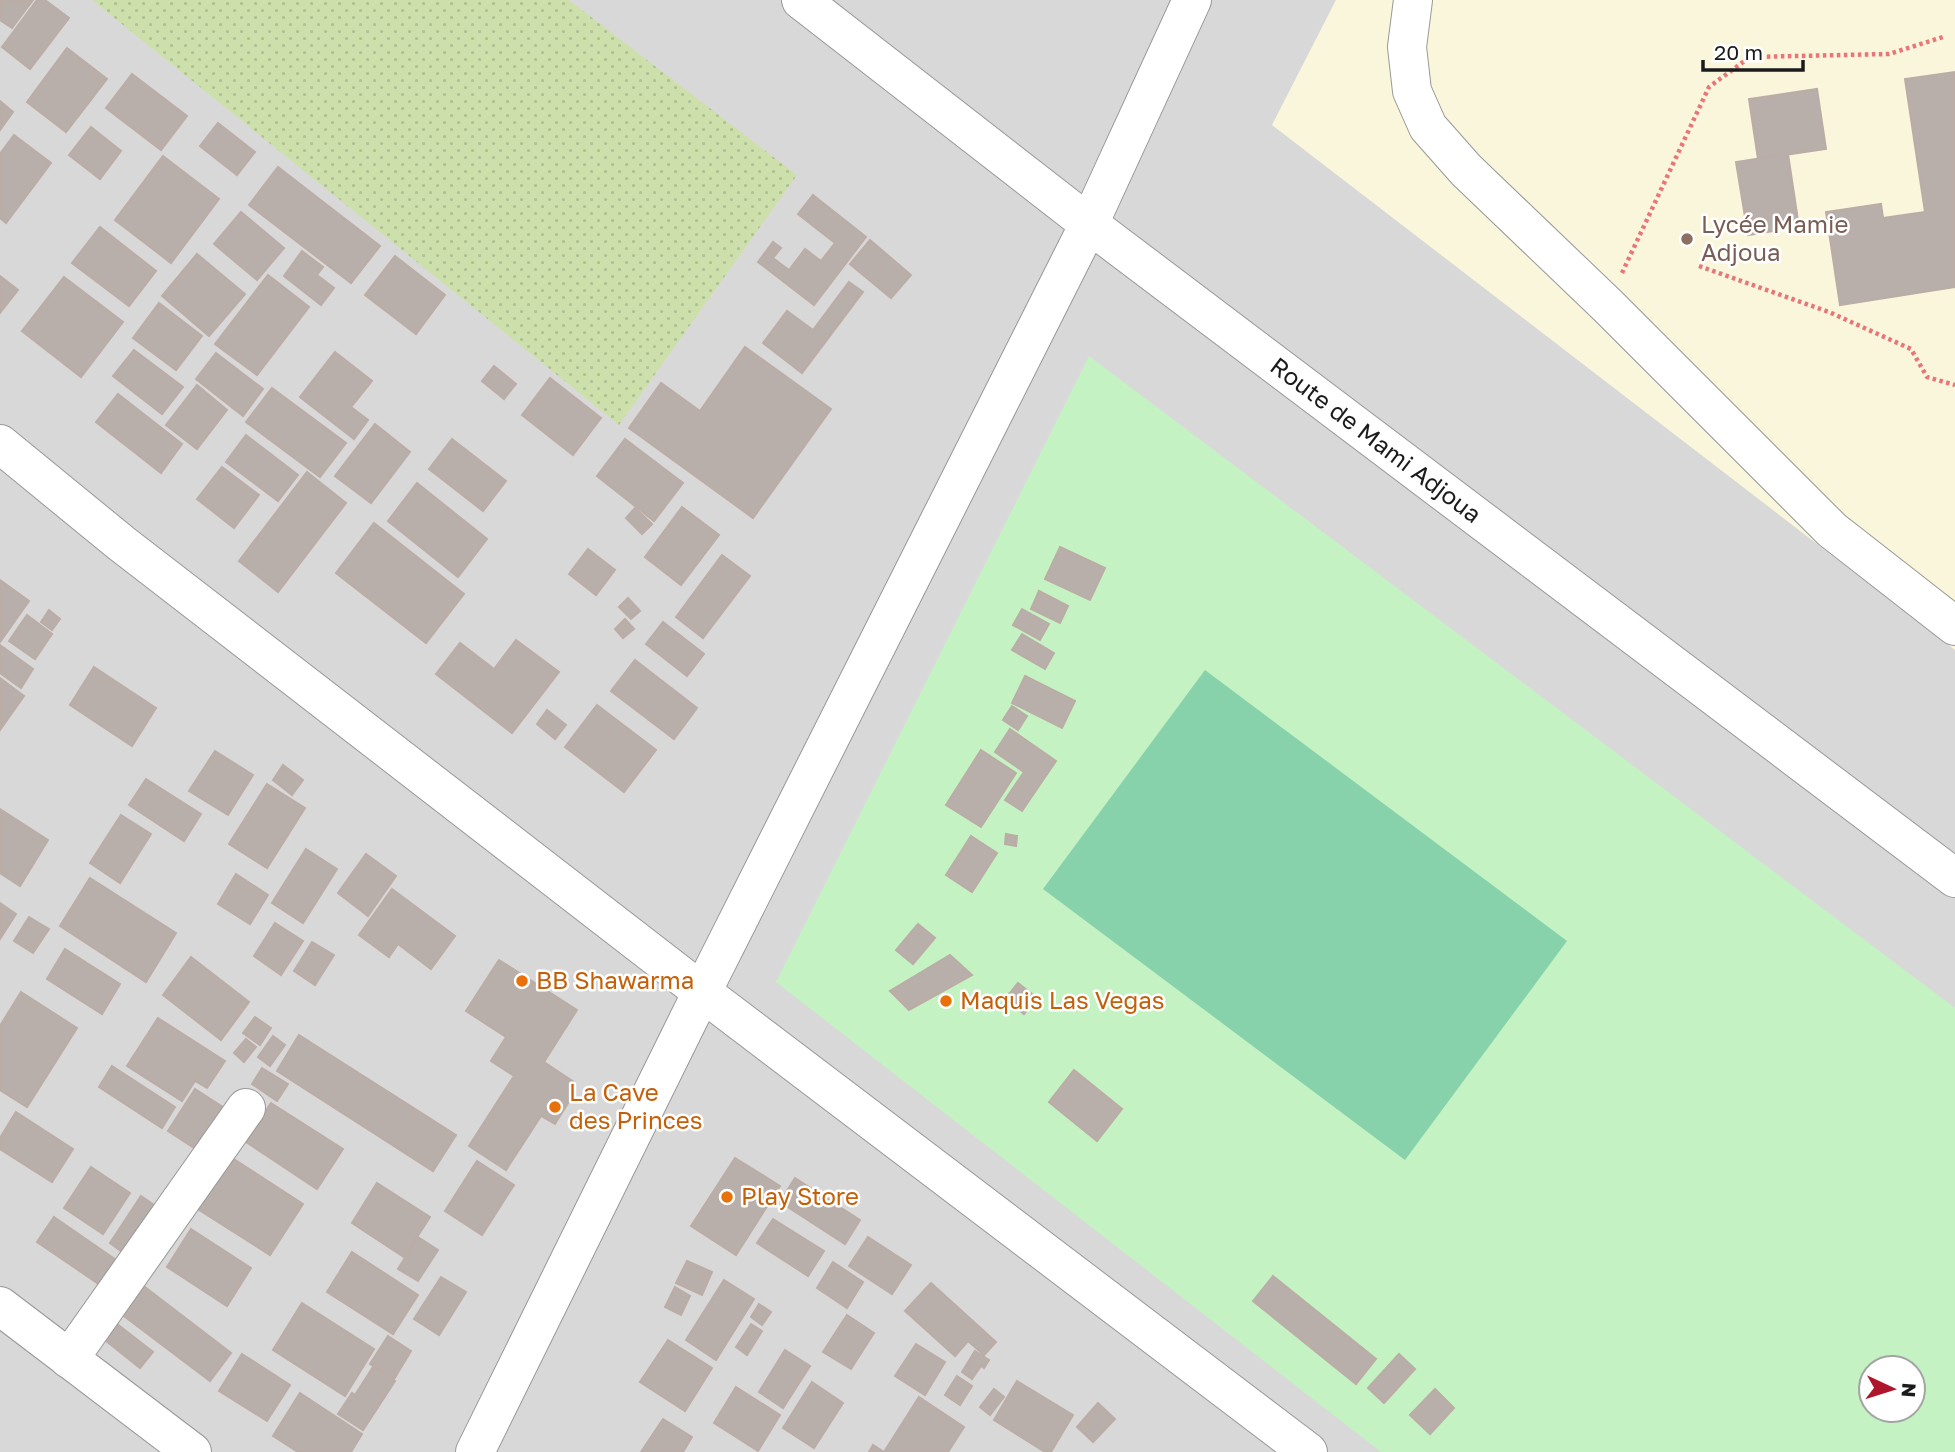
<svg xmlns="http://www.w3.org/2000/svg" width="1955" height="1452" viewBox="0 0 1955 1452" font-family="'Golos Text',sans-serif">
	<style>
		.residential { fill: #d9d8d8; fill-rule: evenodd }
		.education { fill: #faf6db }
		.grass { fill: url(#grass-dots) }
		.park { fill: #c4f2c2; fill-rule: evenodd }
		.pitch { fill: #87d2ab }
		.building { fill: #b8afab; stroke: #bbaca6; stroke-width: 2 }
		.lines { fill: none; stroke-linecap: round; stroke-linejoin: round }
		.minor-casing { stroke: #989898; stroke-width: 40 }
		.path { stroke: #e87579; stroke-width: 4.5; stroke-dasharray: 3.5 3.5; stroke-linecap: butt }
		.minor { stroke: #fff; stroke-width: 38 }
		.education-dot { fill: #8d6e63; stroke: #fff; stroke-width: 2.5 }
		.food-dot { fill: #e8710a; stroke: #fff; stroke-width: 2.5 }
		.labels { text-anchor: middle; stroke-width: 5; stroke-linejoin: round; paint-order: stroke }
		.education-label { font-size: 24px; fill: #785e54; stroke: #fff; text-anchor: start }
		.street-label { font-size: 24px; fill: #1b1b1b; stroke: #fff }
		.food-label { font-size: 24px; fill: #c56008; stroke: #fff; text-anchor: start }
	</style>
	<defs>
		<pattern id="grass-dots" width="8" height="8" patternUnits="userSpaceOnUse" patternTransform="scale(1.75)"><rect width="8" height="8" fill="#cde0ac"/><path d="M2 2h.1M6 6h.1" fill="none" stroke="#afc093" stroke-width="1.8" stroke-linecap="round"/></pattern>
	</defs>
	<rect width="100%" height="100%" fill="#ebe6e1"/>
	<!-- residential -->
	<path class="residential" d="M 0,0 L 1955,0 L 1955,1452 L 0,1452 ZM 1871,1368 L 1913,1368 L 1913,1410 L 1871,1410 Z"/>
	<!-- education -->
	<polygon class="education" points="1336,0 1955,0 1955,650 1272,125"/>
	<!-- grass -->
	<polygon class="grass" points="92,0 569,0 797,175 619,425"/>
	<!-- park -->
	<path class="park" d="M 1089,356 L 1955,1008 L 1955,1452 L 1381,1452 L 776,982 ZM 1871,1368 L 1913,1368 L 1913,1410 L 1871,1410 Z"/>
	<!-- pitch -->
	<polygon class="pitch" points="1205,670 1567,941 1405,1160 1043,889"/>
	<!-- building -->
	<g class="building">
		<polygon points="0,0 33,0 12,28 0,20"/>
		<polygon points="37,0 45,0 69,18 30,69 2,47"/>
		<polygon points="67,48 107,79 66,132 27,102"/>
		<polygon points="1955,72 1955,287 1840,305 1826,212 1881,204 1883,218 1925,212 1905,79"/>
		<polygon points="132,74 187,116 161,150 106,108"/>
		<polygon points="1817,89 1826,149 1758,159 1749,99"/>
		<polygon points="0,101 13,112 0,130"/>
		<polygon points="218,123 255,152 237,175 200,146"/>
		<polygon points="91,127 121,151 100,179 69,155"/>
		<polygon points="14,135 51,163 6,223 0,218 0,154"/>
		<polygon points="1788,154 1799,227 1748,235 1736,162"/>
		<polygon points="163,156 219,199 171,263 115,220"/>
		<polygon points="278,167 380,246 351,283 249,205"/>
		<polygon points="813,195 866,237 814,305 758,262 773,242 781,248 773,258 789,270 805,249 821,261 835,243 798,214"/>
		<polygon points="241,212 284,248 257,280 214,244"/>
		<polygon points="100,227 156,271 129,306 72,263"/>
		<polygon points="870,240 911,275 891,298 850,264"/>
		<polygon points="302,251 323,267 317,275 334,288 321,305 284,276"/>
		<polygon points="197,254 245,294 209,336 162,296"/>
		<polygon points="395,256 445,295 416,334 365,295"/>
		<polygon points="268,275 309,307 257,375 215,344"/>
		<polygon points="0,276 18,290 0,313"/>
		<polygon points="64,277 123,322 81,377 22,331"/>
		<polygon points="849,282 863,292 802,373 763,343 787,311 813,330"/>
		<polygon points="159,303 202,336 176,370 133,338"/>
		<polygon points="745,347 831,409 753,518 629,428 661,383 700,411"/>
		<polygon points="134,350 183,387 162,414 113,376"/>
		<polygon points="335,352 372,381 351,407 368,420 354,439 300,397"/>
		<polygon points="216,353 263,389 243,416 196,379"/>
		<polygon points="494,366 516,384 504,399 482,381"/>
		<polygon points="550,378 601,418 573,455 522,415"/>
		<polygon points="197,385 227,410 197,449 166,425"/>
		<polygon points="272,388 346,443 320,477 246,422"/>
		<polygon points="118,394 182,444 161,473 96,422"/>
		<polygon points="375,424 410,452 371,503 335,476"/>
		<polygon points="246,435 298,475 278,501 226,462"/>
		<polygon points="452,439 506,481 483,511 429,469"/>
		<polygon points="625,439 683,483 654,521 597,476"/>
		<polygon points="222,467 259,495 234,528 197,499"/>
		<polygon points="307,472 346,503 278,592 239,561"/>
		<polygon points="417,483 487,539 458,577 388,521"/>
		<polygon points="682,507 719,535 681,585 645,557"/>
		<polygon points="635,508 652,524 642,534 626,518"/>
		<polygon points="374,523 464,594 426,643 336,573"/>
		<polygon points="1060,547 1105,568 1090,600 1045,579"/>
		<polygon points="588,549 615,570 596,595 569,574"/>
		<polygon points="722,555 750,576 703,638 676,617"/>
		<polygon points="0,580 29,601 0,642"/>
		<polygon points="1039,591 1068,606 1060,623 1031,609"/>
		<polygon points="628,598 640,611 631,619 619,607"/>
		<polygon points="1022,609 1049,624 1040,640 1013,625"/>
		<polygon points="49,610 60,619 52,630 41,622"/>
		<polygon points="27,615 52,634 35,659 9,641"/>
		<polygon points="625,619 634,629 623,638 615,629"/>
		<polygon points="663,622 704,654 687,676 646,644"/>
		<polygon points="1022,634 1054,653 1045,669 1012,650"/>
		<polygon points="516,640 559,672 512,733 436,674 460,643 494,669"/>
		<polygon points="0,645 33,669 21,688 0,673"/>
		<polygon points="635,660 697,708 674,739 611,691"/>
		<polygon points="94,667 156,708 132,746 70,705"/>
		<polygon points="1025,676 1075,701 1062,728 1012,703"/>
		<polygon points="0,678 24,696 0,730"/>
		<polygon points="597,705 656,750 624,792 565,747"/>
		<polygon points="1012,706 1027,716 1018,730 1003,720"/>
		<polygon points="547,710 566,725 555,739 537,724"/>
		<polygon points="1010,729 1056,761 1022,811 1005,800 1024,772 995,752"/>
		<polygon points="981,750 1016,773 981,827 946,805"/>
		<polygon points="215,751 253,775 228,815 189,791"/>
		<polygon points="283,765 303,780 292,795 273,780"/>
		<polygon points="146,779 201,814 184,841 129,805"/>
		<polygon points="267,784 305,808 267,868 229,844"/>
		<polygon points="0,809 48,840 20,886 0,873"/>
		<polygon points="121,815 151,834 120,883 90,863"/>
		<polygon points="1006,834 1017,836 1016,846 1005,844"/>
		<polygon points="971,836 997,853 972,892 946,875"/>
		<polygon points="306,849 337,869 303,923 272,903"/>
		<polygon points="366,854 396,876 368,916 338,893"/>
		<polygon points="236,874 268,895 250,924 218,904"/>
		<polygon points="90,878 176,933 146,982 60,926"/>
		<polygon points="392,889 455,936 431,969 398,944 389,957 359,935"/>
		<polygon points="0,903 16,914 0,939"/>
		<polygon points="29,917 49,929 33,953 14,941"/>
		<polygon points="275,923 303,941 281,975 254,956"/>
		<polygon points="918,924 935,938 913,964 896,950"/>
		<polygon points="312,942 334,955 315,985 294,971"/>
		<polygon points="65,949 120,984 102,1014 47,979"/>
		<polygon points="950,955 972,975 909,1010 890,991"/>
		<polygon points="191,957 249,1002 221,1040 163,995"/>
		<polygon points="499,960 577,1010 544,1062 574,1082 568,1092 573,1095 555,1124 541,1116 506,1170 469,1146 514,1076 491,1061 506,1037 466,1011"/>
		<polygon points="1018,983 1037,998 1024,1014 1005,999"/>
		<polygon points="21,992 77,1028 27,1107 0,1090 0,1026"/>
		<polygon points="255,1017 271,1028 260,1045 243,1033"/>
		<polygon points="158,1018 225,1061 207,1088 195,1081 182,1101 127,1066"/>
		<polygon points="299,1035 456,1135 433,1171 277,1071"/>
		<polygon points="273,1036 285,1045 270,1066 258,1057"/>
		<polygon points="246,1039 256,1047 244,1062 234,1053"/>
		<polygon points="112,1066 175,1107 162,1128 99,1087"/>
		<polygon points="262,1068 288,1084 277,1101 252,1084"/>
		<polygon points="1074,1070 1122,1109 1097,1141 1049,1102"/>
		<polygon points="195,1089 226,1109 199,1151 168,1131"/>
		<polygon points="271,1103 343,1149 317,1189 246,1142"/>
		<polygon points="16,1112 73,1149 52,1182 0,1149 0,1138"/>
		<polygon points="229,1156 303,1204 270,1255 196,1208"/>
		<polygon points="735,1158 780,1186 736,1255 691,1226"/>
		<polygon points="477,1161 514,1185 482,1235 445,1211"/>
		<polygon points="91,1167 130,1193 103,1234 64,1208"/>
		<polygon points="795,1178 860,1220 845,1244 780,1202"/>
		<polygon points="377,1183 430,1217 404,1257 352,1223"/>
		<polygon points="141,1196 157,1207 125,1254 110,1243"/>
		<polygon points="54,1217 122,1264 106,1289 37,1242"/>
		<polygon points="773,1219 824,1251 808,1276 757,1243"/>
		<polygon points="191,1229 251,1268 227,1306 167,1267"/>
		<polygon points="418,1237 438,1250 418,1281 398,1269"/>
		<polygon points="868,1237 911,1265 892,1294 849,1266"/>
		<polygon points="352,1252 418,1295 393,1334 327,1292"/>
		<polygon points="687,1261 712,1272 702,1295 676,1283"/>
		<polygon points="833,1262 863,1282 847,1308 817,1288"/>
		<polygon points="1273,1276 1376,1359 1356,1384 1253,1301"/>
		<polygon points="441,1277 466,1292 439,1335 414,1319"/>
		<polygon points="724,1280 754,1299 716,1360 686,1340"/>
		<polygon points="931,1283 996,1342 984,1355 968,1341 955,1356 905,1311"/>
		<polygon points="141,1284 231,1353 210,1381 120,1313"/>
		<polygon points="675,1287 690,1296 681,1315 665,1307"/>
		<polygon points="302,1303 374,1349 345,1396 273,1350"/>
		<polygon points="759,1304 771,1312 762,1325 751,1317"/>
		<polygon points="847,1315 874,1333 851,1369 823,1352"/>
		<polygon points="112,1320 153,1352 140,1368 100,1336"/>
		<polygon points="751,1324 762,1331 747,1355 736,1347"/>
		<polygon points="388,1336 411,1351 394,1379 370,1364"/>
		<polygon points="668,1340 712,1368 685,1411 640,1382"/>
		<polygon points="916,1344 945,1362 925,1395 895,1376"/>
		<polygon points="785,1350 810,1366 783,1408 759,1392"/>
		<polygon points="975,1351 989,1360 984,1368 981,1366 972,1379 962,1372"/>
		<polygon points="242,1354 290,1385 267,1421 219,1391"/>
		<polygon points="1399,1354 1415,1369 1384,1403 1368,1388"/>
		<polygon points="373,1367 395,1381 363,1430 338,1414 352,1393 355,1395"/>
		<polygon points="957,1376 972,1386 960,1405 945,1395"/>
		<polygon points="1017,1381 1073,1415 1051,1452 1045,1452 994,1420"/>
		<polygon points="812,1382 843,1403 814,1448 783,1428"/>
		<polygon points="736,1387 780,1415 758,1451 714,1423"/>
		<polygon points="994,1389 1004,1397 990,1415 980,1407"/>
		<polygon points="1435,1389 1454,1408 1430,1434 1410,1415"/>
		<polygon points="300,1393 362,1434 351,1452 298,1452 273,1436"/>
		<polygon points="919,1397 964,1427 948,1452 869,1452 873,1445 884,1452"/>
		<polygon points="1098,1403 1115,1419 1093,1442 1077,1427"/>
		<polygon points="663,1419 692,1437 683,1452 641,1452"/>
	</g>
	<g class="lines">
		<!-- minor casing -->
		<g class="minor-casing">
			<g id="minor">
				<path id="s1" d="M 801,0 L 1089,224 L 1955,878"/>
				<polyline points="1413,0 1407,47 1412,91 1428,127 1466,170 1607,305 1832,530 1955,626"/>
				<polyline points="0,444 121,543 702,992 1308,1452"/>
				<polyline points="0,1306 192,1452"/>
				<polyline points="69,1359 246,1108"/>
				<polyline points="475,1452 702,992 1089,224 1192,0"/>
			</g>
		</g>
		<!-- path -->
		<g class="path">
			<polyline points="1699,266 1829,312 1911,349 1927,377 1955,385"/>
			<polyline points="1622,273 1709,87 1750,57 1889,54 1943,37"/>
		</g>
		<!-- minor -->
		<use href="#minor" class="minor"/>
	</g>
	<!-- markers -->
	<circle class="education-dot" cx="1687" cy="239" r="7"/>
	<g class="food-dot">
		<circle cx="522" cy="981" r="7"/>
		<circle cx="946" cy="1001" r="7"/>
		<circle cx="555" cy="1107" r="7"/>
		<circle cx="727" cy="1197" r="7"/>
	</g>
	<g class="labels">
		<!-- education labels -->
		<g class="education-label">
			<text x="1701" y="233">Lycée Mamie<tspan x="1701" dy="28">Adjoua</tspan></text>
		</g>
		<!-- street labels -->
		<g class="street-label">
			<text dy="8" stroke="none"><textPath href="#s1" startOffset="724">Route de Mami Adjoua</textPath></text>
		</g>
		<!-- food labels -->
		<g class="food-label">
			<text x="536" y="989">BB Shawarma</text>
			<text x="960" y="1009">Maquis Las Vegas</text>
			<text x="569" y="1101">La Cave<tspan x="569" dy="28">des Princes</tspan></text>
			<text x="741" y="1205">Play Store</text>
		</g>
	</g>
	<!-- north arrow -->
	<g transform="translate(1892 1389) rotate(94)"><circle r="33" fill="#ffffff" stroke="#a4a4a4" stroke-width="2"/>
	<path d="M0-5L12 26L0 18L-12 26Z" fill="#af162c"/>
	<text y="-10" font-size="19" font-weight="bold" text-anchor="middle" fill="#1b1b1b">N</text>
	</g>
	<!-- scale -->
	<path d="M1703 60v10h100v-10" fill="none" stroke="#1b1b1b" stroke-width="3.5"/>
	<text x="1714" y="60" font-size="21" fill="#1b1b1b" stroke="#ffffff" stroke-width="5" paint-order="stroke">20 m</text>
</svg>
